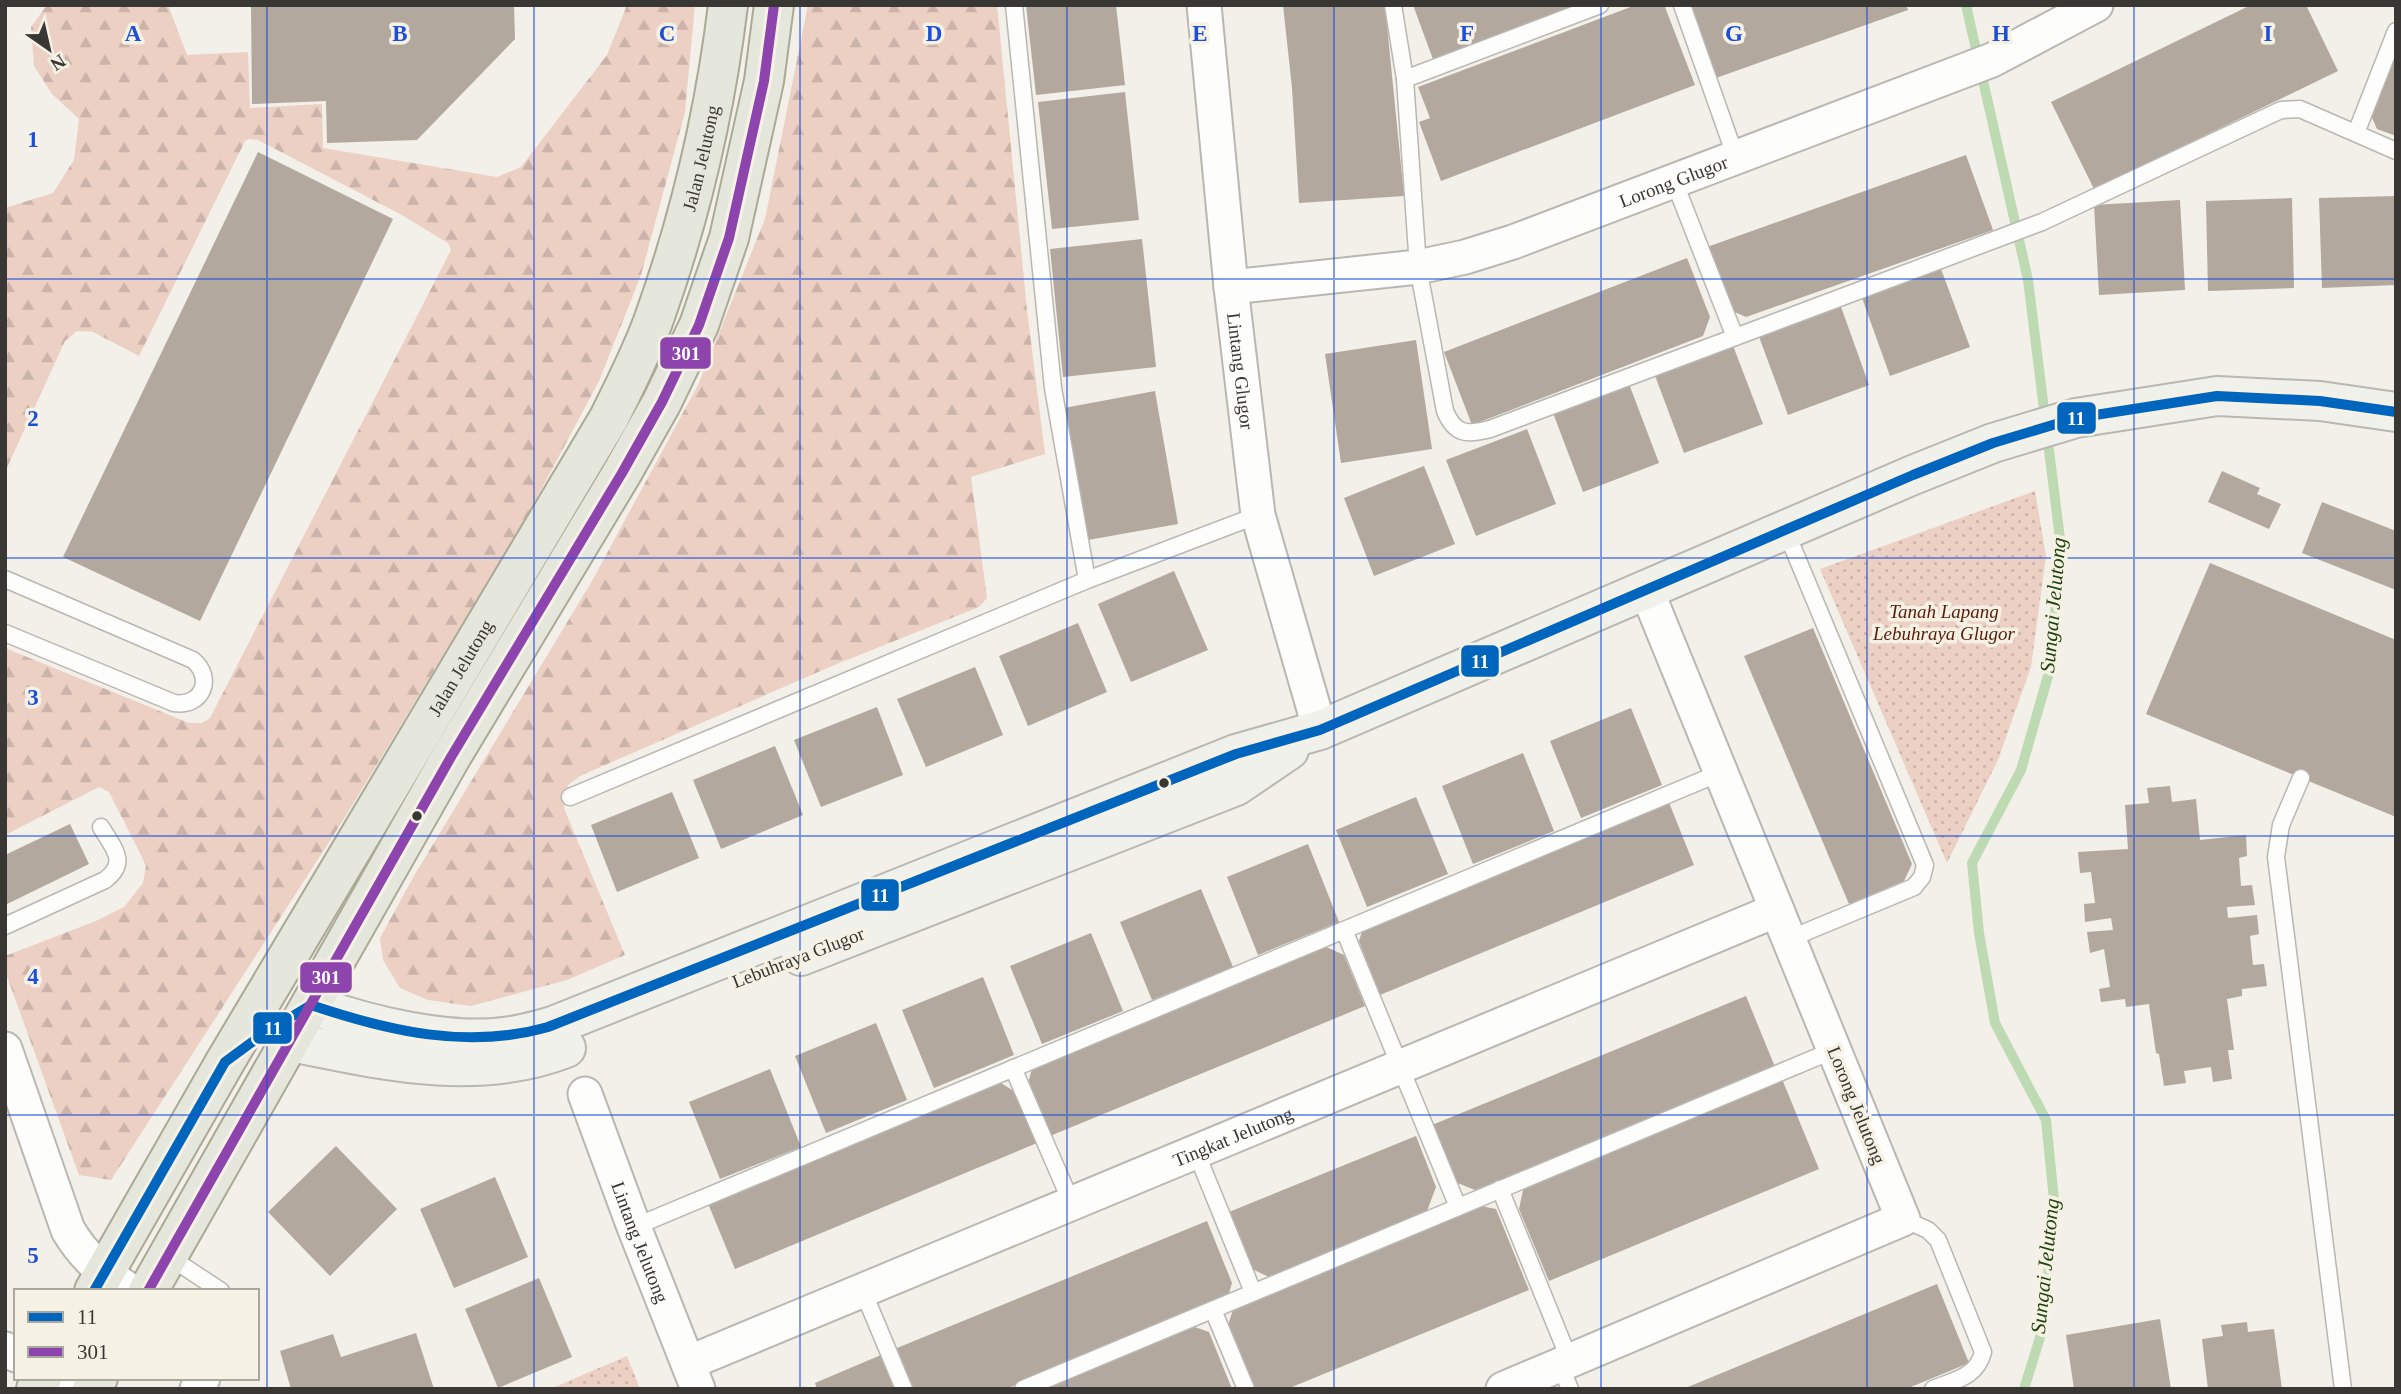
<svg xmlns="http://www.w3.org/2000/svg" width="2401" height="1394" viewBox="0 0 2401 1394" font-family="'Times New Roman',serif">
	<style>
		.forest { fill: url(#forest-firs) }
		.park { fill: url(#park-dots) }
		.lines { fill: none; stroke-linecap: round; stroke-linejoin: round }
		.stream { stroke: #bedab2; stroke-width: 10 }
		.building { fill: #b2a89d }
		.lane-casing { stroke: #b8b7b1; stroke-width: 19 }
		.street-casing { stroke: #b8b7b1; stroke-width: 37 }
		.secondary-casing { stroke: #b8b7b1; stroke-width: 42 }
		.primary-casing { stroke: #a9a996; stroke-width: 42 }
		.lane { stroke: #fdfdfc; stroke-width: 16 }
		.street { stroke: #fdfdfc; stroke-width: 33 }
		.secondary { stroke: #f1f1ec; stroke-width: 38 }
		.primary { stroke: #e5e6dc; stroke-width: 38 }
		.bus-1-casing { stroke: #f6f1e5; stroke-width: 16 }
		.bus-2-casing { stroke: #f6f1e5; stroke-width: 16 }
		.bus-1 { stroke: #0065bd; stroke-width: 10 }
		.bus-2 { stroke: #8e44ad; stroke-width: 10 }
		.grid { fill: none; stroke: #1d4ed8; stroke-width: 2; stroke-opacity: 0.55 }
		.bus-dot { fill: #393733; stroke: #f6f1e5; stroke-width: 2.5 }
		.labels { text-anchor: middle; stroke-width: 7; stroke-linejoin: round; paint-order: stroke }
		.street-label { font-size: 19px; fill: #393733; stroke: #f6f1e5 }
		.park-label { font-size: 19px; font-style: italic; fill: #581d08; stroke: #f6f1e5 }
		.water-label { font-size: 21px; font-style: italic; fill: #1e430d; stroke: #f6f1e5 }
		.grid-label { font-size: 23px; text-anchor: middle; font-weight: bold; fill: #1d4ed8; stroke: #f6f1e5; stroke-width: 7; stroke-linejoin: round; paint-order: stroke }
		.line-badge { stroke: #f6f1e5; stroke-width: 2.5 }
		.badge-label { font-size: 19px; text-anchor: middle; font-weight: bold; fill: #fff }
	</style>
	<defs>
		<pattern id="forest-firs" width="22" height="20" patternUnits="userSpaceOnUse" patternTransform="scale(1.75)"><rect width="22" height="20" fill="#ecd0c4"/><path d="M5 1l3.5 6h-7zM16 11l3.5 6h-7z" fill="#cbb3a9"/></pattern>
		<pattern id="park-dots" width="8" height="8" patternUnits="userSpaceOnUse" patternTransform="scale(1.75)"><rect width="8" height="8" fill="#ecd0c4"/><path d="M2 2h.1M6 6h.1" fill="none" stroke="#cbb3a9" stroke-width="1.8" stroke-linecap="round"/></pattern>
	</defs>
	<rect width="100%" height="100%" fill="#f2f0e9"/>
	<!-- forest -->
	<g class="forest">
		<polygon points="47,5 168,5 187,55 248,52 250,108 322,104 323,148 497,177 521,167 607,55 627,5 695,5 685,112 641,275 599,381 524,522 342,822 111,1180 79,1175 5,971 5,956 96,921 124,907 143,883 146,865 109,792 99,787 5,835 5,648 189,723 202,723 210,718 451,250 448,243 400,214 258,140 249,139 245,141 139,356 93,332 77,331 65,341 5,472 5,208 53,193 74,160 79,119 52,94 34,66 31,27"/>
		<polygon points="808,5 997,5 1027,310 1045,454 971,477 987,598 979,607 832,666 580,776 568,785 564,808 625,955 567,980 471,1006 428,1000 400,988 383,960 380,938 414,876 592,581 698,385 765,219"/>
	</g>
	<!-- park -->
	<g class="park">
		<polygon points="2035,491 2046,556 2031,667 1998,760 1947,863 1820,569"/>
		<polygon points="627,1356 640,1389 550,1389"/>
	</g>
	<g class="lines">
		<!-- stream -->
		<polyline class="stream" points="1966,5 2028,280 2061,547 2050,669 2021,770 1972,863 1979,933 1995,1023 2046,1120 2055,1210 2042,1331 2024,1389"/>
	</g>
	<!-- building -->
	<g class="building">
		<polygon points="251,5 514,5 515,39 417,140 327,143 326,101 252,104"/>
		<polygon points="1026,5 1116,5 1125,85 1036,95"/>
		<polygon points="1283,5 1385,5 1404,196 1299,203 1292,88"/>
		<polygon points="1413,5 1583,5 1434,62"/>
		<polygon points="1636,5 1665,7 1695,85 1441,181 1419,122 1430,118 1418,87"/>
		<polygon points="1690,5 1906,5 1908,10 1716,78"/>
		<polygon points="2251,5 2306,5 2338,71 2094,189 2051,102"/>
		<polygon points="2396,50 2396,136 2377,129 2370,113"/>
		<polygon points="1125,92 1139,220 1052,229 1038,102"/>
		<polygon points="258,152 393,219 200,621 63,557"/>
		<polygon points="1966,155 1993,230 1746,317 1730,310 1707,247"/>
		<polygon points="2396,196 2396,285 2322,288 2319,198"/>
		<polygon points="2292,198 2294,288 2208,291 2206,201"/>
		<polygon points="2180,200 2185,290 2099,295 2094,205"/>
		<polygon points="1142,239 1156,367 1063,377 1050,249"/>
		<polygon points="1687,258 1710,317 1703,336 1472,425 1444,352"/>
		<polygon points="1941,269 1970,347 1890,376 1862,298"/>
		<polygon points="1840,304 1869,385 1788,415 1758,334"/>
		<polygon points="1416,340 1432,449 1341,463 1325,354"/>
		<polygon points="1732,343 1763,424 1684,453 1654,373"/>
		<polygon points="1629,384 1659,463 1583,492 1553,413"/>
		<polygon points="1155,391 1178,524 1088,540 1064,408"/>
		<polygon points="1527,429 1556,504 1476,536 1446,460"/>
		<polygon points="1424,466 1455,544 1374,576 1344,498"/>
		<polygon points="2222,471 2260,488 2257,494 2281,504 2269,529 2208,502"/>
		<polygon points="2322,502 2396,531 2396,590 2302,553"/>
		<polygon points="2210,563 2396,640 2396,817 2146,714"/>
		<polygon points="1174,571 1208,650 1131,682 1098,604"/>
		<polygon points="1078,623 1107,692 1028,726 999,656"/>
		<polygon points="1813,628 1912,864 1904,881 1849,904 1744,656"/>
		<polygon points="975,667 1003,735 926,767 897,699"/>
		<polygon points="877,707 903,775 821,807 794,740"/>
		<polygon points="1631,708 1662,785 1581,818 1550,741"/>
		<polygon points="775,746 803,815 721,849 693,780"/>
		<polygon points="1523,753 1554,831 1473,864 1442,786"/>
		<polygon points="2170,786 2172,802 2196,799 2200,840 2246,835 2247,856 2239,858 2241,886 2252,885 2255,905 2227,907 2228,918 2257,915 2259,934 2250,936 2253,965 2264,964 2267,986 2242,989 2242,996 2227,999 2234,1050 2228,1050 2232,1079 2213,1082 2211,1067 2184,1071 2186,1083 2164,1086 2159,1054 2156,1053 2149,1004 2126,1007 2125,999 2101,1002 2099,989 2110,987 2104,949 2090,953 2087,932 2113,930 2111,918 2085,922 2084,904 2095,903 2091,872 2080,873 2078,852 2128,849 2125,805 2149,803 2147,788"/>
		<polygon points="672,792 699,858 617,892 591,825"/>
		<polygon points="1416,797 1448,874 1367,907 1336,830"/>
		<polygon points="1668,800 1694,865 1380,995 1359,941 1364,925"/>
		<polygon points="70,824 89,864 5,905 5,855"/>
		<polygon points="1308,844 1339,922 1258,955 1227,877"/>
		<polygon points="1201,889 1233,967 1152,1000 1120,922"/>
		<polygon points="1091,933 1123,1011 1042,1044 1010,966"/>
		<polygon points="1322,945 1344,955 1365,1006 1050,1136 1028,1083 1032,1069"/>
		<polygon points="983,977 1014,1055 934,1088 902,1010"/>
		<polygon points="1746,996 1775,1067 1475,1190 1455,1182 1432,1125"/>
		<polygon points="876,1023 907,1100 826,1133 795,1056"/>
		<polygon points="770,1069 801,1147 720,1179 689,1102"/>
		<polygon points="1782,1079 1819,1169 1549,1281 1519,1209 1524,1186"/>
		<polygon points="996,1080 1017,1093 1037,1143 735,1269 707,1201"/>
		<polygon points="1416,1136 1436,1187 1427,1211 1269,1277 1252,1269 1229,1212"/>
		<polygon points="336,1146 397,1209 330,1276 268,1212"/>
		<polygon points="495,1177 528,1257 454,1288 420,1209"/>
		<polygon points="1481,1206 1496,1209 1529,1290 1287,1389 1252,1389 1227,1328 1234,1307"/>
		<polygon points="1207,1221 1232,1283 1228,1297 1006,1389 913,1389 897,1348"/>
		<polygon points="539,1278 572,1357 498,1388 465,1309"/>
		<polygon points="1937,1284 1969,1363 1906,1389 1683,1389"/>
		<polygon points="2160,1319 2171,1389 2074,1389 2066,1335"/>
		<polygon points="2247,1322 2248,1332 2274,1329 2282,1389 2208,1389 2202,1339 2223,1336 2221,1325"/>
		<polygon points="1192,1326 1209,1332 1232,1389 1037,1389"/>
		<polygon points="416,1333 434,1389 291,1389 280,1351 333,1334 341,1357"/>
		<polygon points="881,1355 895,1389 817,1389 815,1383"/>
	</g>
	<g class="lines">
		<!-- lane casing -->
		<g class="lane-casing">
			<g id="lane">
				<polyline points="1014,5 1053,388 1087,580"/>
				<path d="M 1393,5 L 1405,79 L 1418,267 L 1445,411 C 1455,435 1467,435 1490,429 L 2042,222 L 2281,110 L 2300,109 L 2396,151"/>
				<polyline points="1682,5 1736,158"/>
				<polyline points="1405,79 1600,5"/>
				<polyline points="2356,133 2396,31"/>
				<polyline points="1674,181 1735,337"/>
				<polyline points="1785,529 1925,865 1922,877 1914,887 1789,939"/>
				<path d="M 5,579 L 193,660 C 214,678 203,707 174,703 L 5,633"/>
				<polyline points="2301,778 2281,825 2276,857 2343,1389"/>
				<polyline points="570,797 1087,580 1258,515"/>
				<path d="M 5,926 L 105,880 C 129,862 113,848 101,827"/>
				<polyline points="1344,930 1458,1207"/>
				<polyline points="1013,1068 1072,1204"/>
				<polyline points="1196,1152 1253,1292"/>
				<polyline points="1500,1189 1570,1361"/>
				<path d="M 1903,1219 L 1928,1230 L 1938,1240 L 1983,1352 C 1977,1377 1955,1380 1933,1389"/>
				<polyline points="634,1227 1722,772"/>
				<polyline points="168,1256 221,1291"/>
				<polyline points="863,1291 904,1389"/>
				<polyline points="1213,1310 1246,1389"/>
				<polyline points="1560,1365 1570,1389"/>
				<polyline points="1023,1389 1834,1050"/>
			</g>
		</g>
		<!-- street casing -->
		<g class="street-casing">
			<g id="street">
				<path id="s1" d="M 1204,5 L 1231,287 L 1258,515 L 1320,730"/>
				<path id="s2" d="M 1231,287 L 1418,267 L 1465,257 L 1513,242 L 1992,60 L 2096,5"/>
				<path d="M 5,1049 L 68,1230 C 84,1257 104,1274 131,1291"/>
				<path id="s3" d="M 585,1094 L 634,1227 L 698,1389"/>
				<polyline points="5,1349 16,1355"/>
				<path id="s4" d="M 688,1363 L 1777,910"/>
				<polyline points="58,1378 77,1389"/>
				<polyline points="197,1389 203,1378"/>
				<polyline points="1503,1389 1903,1219 1646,589"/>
			</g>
		</g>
		<!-- secondary casing -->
		<g class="secondary-casing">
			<g id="secondary">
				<polyline points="801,956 1236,786 1289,750"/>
				<path d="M 311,1005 C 368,1025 450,1046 511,1036 C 525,1034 539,1030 553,1026 L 1236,754 L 1320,730 L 1913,475 L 1993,443 L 2076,418 L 2217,396 L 2320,401 L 2396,412"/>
				<path d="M 291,1042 C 381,1060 477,1083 566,1048"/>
			</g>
		</g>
		<!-- primary casing -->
		<g class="primary-casing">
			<g id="primary">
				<path id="s5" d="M 94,1291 L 225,1062 L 609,418 C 625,385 643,351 655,316 C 691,215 715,112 728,5"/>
				<polyline points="148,1291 451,757 622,473 662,402 699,325 729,238 764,81 774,5"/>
				<polyline points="36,1389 42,1378"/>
				<polyline points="92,1389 98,1378"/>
			</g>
		</g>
		<!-- lane -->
		<use href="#lane" class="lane"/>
		<!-- street -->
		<use href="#street" class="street"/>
		<!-- secondary -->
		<use href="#secondary" class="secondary"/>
		<!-- primary -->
		<use href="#primary" class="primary"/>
		<!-- bus-1 casing -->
		<g class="bus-1-casing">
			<path id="bus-1" d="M 94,1291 L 225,1062 L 263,1034 L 311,1005 C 388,1031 468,1050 548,1027 L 1236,754 L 1320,730 L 1913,475 L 1993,443 L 2076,418 L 2217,396 L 2320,401 L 2396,412"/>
		</g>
		<!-- bus-2 casing -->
		<g class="bus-2-casing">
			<polyline id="bus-2" points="148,1291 451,757 622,473 662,402 699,325 729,238 764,81 774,5"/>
		</g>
		<!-- bus-1 -->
		<use href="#bus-1" class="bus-1"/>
		<!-- bus-2 -->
		<use href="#bus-2" class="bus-2"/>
	</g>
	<!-- grid -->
	<path class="grid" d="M 267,5 L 267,1389M 534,5 L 534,1389M 800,5 L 800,1389M 1067,5 L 1067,1389M 1334,5 L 1334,1389M 1601,5 L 1601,1389M 1867,5 L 1867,1389M 2134,5 L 2134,1389M 5,279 L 2396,279M 5,558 L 2396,558M 5,836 L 2396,836M 5,1115 L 2396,1115"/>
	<!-- markers -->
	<g class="bus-dot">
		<circle cx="1164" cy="783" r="6"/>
		<circle cx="417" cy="816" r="6"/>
	</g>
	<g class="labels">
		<!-- street labels -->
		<g class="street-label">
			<text dy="7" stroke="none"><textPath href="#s5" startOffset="1290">Jalan Jelutong</textPath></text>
			<text dy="7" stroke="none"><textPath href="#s2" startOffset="458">Lorong Glugor</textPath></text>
			<text dy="7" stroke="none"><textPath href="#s1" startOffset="368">Lintang Glugor</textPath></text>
			<text dy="7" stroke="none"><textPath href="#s5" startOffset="723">Jalan Jelutong</textPath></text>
			<text transform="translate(798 957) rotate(-21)" y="7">Lebuhraya Glugor</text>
			<text transform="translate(1857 1105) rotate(68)" y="7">Lorong Jelutong</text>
			<text dy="7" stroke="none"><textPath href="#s4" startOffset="590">Tingkat Jelutong</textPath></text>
			<text dy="7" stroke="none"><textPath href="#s3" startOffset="158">Lintang Jelutong</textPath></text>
		</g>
		<!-- park labels -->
		<g class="park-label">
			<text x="1944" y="618">Tanah Lapang<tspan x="1944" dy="22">Lebuhraya Glugor</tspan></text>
		</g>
		<!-- water labels -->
		<g class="water-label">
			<text transform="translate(2053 605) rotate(-85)" y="7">Sungai Jelutong</text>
			<text transform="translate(2045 1266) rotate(-84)" y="7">Sungai Jelutong</text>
		</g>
	</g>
	<g class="grid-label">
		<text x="133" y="41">A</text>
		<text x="400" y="41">B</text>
		<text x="667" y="41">C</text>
		<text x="934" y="41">D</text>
		<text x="1200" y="41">E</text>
		<text x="1467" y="41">F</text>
		<text x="1734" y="41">G</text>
		<text x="2001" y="41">H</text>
		<text x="2268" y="41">I</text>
		<text x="33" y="147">1</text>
		<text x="33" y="426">2</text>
		<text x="33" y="705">3</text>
		<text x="33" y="984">4</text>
		<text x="33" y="1263">5</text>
	</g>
	<g class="line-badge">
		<rect x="659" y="336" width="53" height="34" rx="7" fill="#8e44ad"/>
		<rect x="2056" y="401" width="41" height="34" rx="7" fill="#0065bd"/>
		<rect x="1460" y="644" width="40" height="34" rx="7" fill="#0065bd"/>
		<rect x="860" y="878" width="40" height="34" rx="7" fill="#0065bd"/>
		<rect x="299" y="961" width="54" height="33" rx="7" fill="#8e44ad"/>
		<rect x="252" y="1011" width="41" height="34" rx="7" fill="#0065bd"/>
	</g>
	<g class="badge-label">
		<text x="686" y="360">301</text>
		<text x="2076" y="425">11</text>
		<text x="1480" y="668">11</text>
		<text x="880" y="902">11</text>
		<text x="326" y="984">301</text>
		<text x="273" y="1035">11</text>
	</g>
	<!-- border -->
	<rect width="2401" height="1394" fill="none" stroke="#393733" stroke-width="14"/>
	<!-- legend -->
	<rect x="14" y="1289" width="245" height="91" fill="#f6f1e5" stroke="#aaa79e" stroke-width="2"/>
	<rect x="28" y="1312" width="35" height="10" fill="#0065bd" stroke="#aaa79e" stroke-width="2"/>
	<text x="77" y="1324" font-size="21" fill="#393733">11</text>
	<rect x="28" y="1347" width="35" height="10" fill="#8e44ad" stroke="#aaa79e" stroke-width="2"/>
	<text x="77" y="1359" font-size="21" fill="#393733">301</text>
	<!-- north arrow -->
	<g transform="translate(49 49) rotate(146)" stroke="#f6f1e5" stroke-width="5" paint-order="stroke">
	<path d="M0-5L12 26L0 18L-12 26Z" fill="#393733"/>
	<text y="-10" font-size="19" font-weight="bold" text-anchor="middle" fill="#393733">N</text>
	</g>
</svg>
